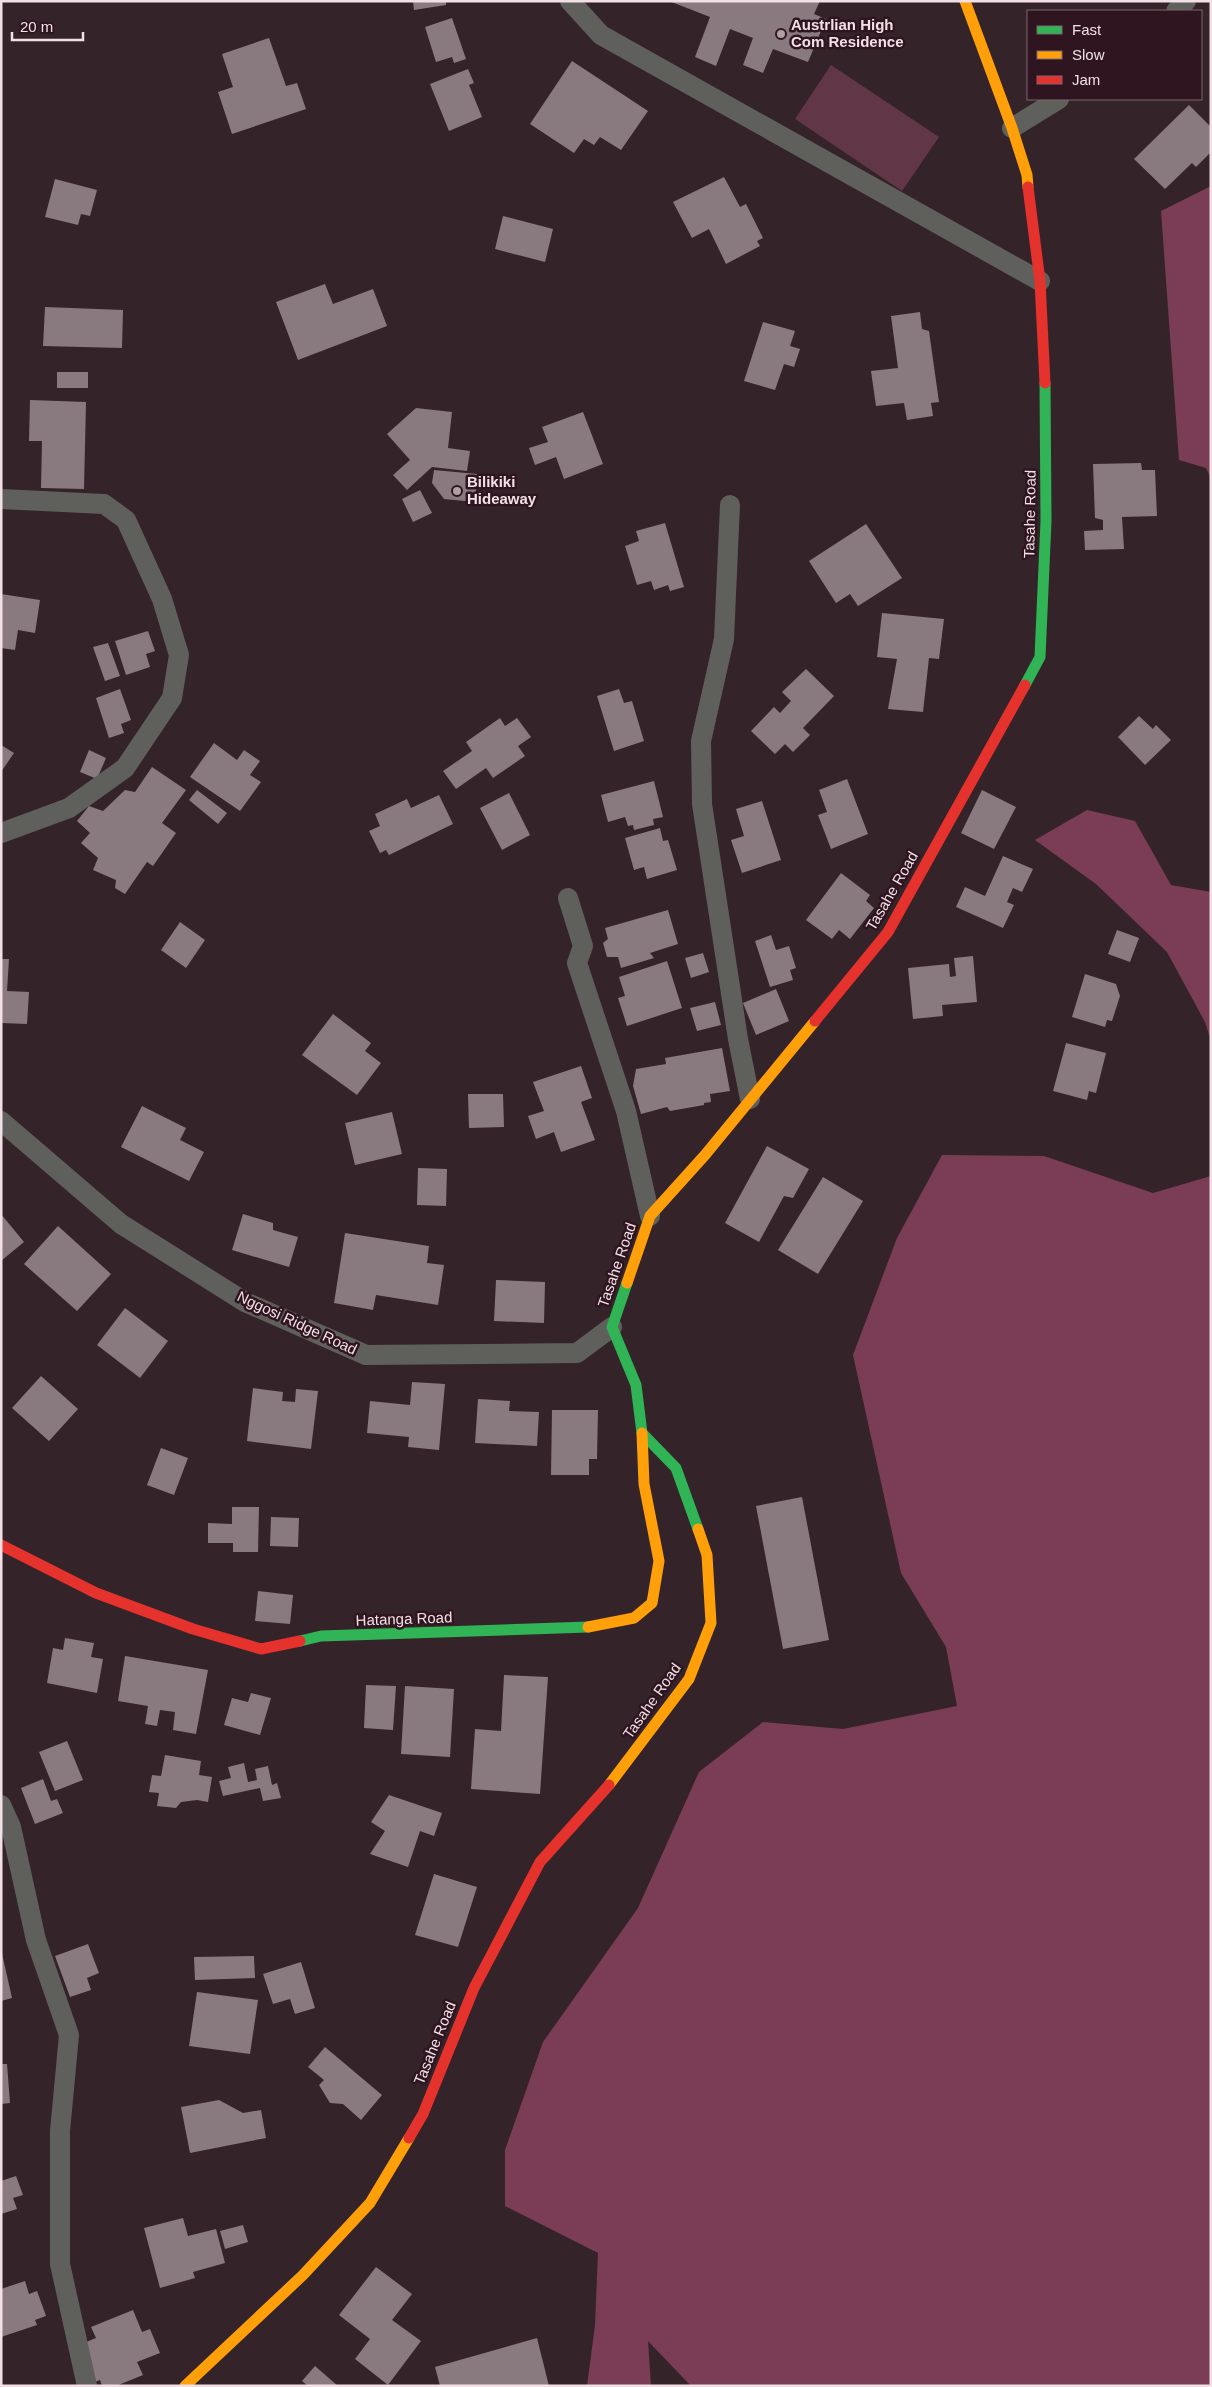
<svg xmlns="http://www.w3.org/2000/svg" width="1212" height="2387" viewBox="0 0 1212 2387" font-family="Arial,sans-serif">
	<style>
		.green { fill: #613647 }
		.forest { fill: #7b3c56 }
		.building { fill: #897a7f }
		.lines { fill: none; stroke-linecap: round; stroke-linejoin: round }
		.street { stroke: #5f605c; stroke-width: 20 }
		.fast { stroke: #30b455; stroke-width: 11 }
		.slow { stroke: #ff9f0a; stroke-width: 11 }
		.jam { stroke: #e5322d; stroke-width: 11 }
		.poi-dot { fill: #b09ea4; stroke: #2f1520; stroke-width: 2 }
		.labels { text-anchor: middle; stroke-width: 5; stroke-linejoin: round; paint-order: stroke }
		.poi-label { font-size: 15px; font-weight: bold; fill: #f3e0e6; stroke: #2f1520; text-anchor: start }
		.street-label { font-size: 15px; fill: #f3e0e6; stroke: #2f1520 }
	</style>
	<rect width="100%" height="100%" fill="#34242a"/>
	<!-- green -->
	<polygon class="green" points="831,65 939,137 902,191 795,119"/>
	<!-- forest -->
	<g class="forest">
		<polygon points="1211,186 1211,478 1206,468 1179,460 1161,211"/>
		<polygon points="1087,810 1135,821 1171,885 1211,892 1211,1041 1205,1022 1167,952 1096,884 1035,840"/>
		<polygon points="942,1155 1044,1156 1153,1193 1211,1176 1211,2386 691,2386 648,2341 651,2386 587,2386 595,2325 598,2253 505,2206 505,2150 543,2042 638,1908 699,1772 763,1722 843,1729 957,1706 946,1647 901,1573 853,1355 897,1238"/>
	</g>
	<!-- building -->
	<g class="building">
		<polygon points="413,1 446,1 446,5 414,10"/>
		<polygon points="669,1 820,1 814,14 826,19 808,62 773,49 763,73 743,65 753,38 730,29 716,66 695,57 710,17"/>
		<polygon points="452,18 466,59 454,63 452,57 436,62 425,27"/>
		<polygon points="269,38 286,86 297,83 306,109 232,134 218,92 233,87 222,54"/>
		<polygon points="572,61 648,111 621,150 600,137 594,145 584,139 574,153 530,124"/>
		<polygon points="468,69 474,83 469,85 482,117 449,131 430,84"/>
		<polygon points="1189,105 1211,127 1211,152 1196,167 1192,163 1165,189 1134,159"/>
		<polygon points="724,177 740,207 746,204 763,238 757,241 760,246 726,264 709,229 692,238 673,202"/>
		<polygon points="55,179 97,190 90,216 81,214 78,225 45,217"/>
		<polygon points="503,216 553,229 545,262 495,249"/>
		<polygon points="325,284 333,304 373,289 387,326 298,360 276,302"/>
		<polygon points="45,307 123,310 122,348 43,346"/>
		<polygon points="920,312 922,329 929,331 939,402 931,403 933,416 907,420 904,403 876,406 871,371 898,368 891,316"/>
		<polygon points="763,322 795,331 790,346 800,349 794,367 784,364 775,390 744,381"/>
		<rect x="57" y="372" width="31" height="16"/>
		<polygon points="30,400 86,402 84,489 41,488 42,441 29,441"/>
		<polygon points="416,408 452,412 448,448 470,451 467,471 432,467 407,490 393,475 410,460 387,434"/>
		<polygon points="583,412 603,464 564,479 556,457 535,465 529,448 548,442 542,427"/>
		<polygon points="1141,463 1142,470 1155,470 1157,516 1122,517 1124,549 1085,550 1084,531 1103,530 1103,520 1095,518 1093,464"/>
		<polygon points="434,470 477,474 475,502 444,499 432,483"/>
		<polygon points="420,490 432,513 413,522 402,499"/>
		<polygon points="665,523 684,587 670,591 668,585 654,590 651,581 637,585 625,546 639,541 636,531"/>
		<polygon points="866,524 902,578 858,606 850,594 836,603 809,561"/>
		<polygon points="1,594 40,600 35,633 18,630 15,650 1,648"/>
		<polygon points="882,613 944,619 939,659 929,658 923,712 888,709 897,659 877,657"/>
		<polygon points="148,631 155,651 146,654 150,667 126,675 115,641"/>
		<polygon points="108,643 120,676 105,681 93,647"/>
		<polygon points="806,669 834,696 803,728 810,735 793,752 785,744 775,754 751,731 774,707 780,713 791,701 782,692"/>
		<polygon points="120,689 131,720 121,724 124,733 109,738 96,698"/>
		<polygon points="619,689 624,703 632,701 644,741 614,751 597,696"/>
		<polygon points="1139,716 1153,729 1156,725 1171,740 1145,765 1118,737"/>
		<polygon points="500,718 505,726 517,718 531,737 518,746 525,756 493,778 486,768 456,789 443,771 472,751 466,742"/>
		<polygon points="214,743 237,760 244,750 260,761 250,775 261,782 240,811 190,777"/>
		<polygon points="1,745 14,753 1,772"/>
		<polygon points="89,750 106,758 97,779 80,772"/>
		<polygon points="152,767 186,790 162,823 176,833 153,866 147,862 125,894 115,888 116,880 93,870 98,858 81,843 90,833 77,821 89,806 103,811 125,790 135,792"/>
		<polygon points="847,779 868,834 831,849 818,815 827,812 819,790"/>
		<polygon points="654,781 663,817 653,819 654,825 634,830 633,825 628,826 625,817 608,822 601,795"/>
		<polygon points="197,790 227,813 218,824 189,800"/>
		<polygon points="982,790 1016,807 994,849 961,833"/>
		<polygon points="509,793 530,835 502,850 480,808"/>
		<polygon points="439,795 453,824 389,855 386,850 380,853 369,831 380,826 375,814 407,799 411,808"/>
		<polygon points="762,801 781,860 742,873 731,840 744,836 736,809"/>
		<polygon points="660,828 663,841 668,840 677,870 647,879 644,867 634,870 625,838"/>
		<polygon points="1003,856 1033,869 1022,892 1013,888 1007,902 1014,905 1003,928 956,907 965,887 985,896"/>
		<polygon points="841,873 870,895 866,901 874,908 850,939 839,930 832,939 806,920"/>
		<polygon points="668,910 678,944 650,953 654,958 621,968 618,957 607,957 603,943 608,939 605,928"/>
		<polygon points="180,922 205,940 186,968 161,950"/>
		<polygon points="1117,930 1139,938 1130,962 1108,954"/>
		<polygon points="771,935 776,950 789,946 796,968 790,970 793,980 770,987 755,941"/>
		<polygon points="703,953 709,972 691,978 685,958"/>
		<polygon points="973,956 977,1002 942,1005 943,1016 913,1019 908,968 949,964 950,977 956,976 954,958"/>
		<polygon points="1,959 9,959 7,991 29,992 27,1024 1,1023"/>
		<polygon points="667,961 682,1008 627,1026 618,998 625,996 619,977"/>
		<polygon points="1085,974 1116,984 1120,996 1112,1021 1107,1020 1105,1027 1072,1017"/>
		<polygon points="776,989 789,1021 756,1035 743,1003"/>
		<polygon points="715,1002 721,1025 697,1031 690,1008"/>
		<polygon points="333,1014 371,1043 365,1051 381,1063 357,1095 302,1055"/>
		<polygon points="1066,1043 1106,1053 1096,1093 1089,1091 1087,1100 1053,1091"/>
		<polygon points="722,1048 730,1091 710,1094 711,1102 704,1103 704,1105 670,1111 667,1107 641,1114 633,1086 636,1069 666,1064 665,1058"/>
		<polygon points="581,1066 592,1098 581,1102 595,1140 561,1152 554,1132 536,1139 528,1116 544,1111 533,1082"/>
		<polygon points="468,1094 503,1094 504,1127 469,1128"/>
		<polygon points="142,1106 186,1128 180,1140 204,1152 189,1181 121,1147"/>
		<polygon points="392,1112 402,1154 355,1165 345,1123"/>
		<polygon points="767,1146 809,1169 793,1198 784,1196 759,1242 725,1223"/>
		<polygon points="418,1168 447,1169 446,1206 417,1205"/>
		<polygon points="823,1177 863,1201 818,1274 778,1250"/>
		<polygon points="1,1214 24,1242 1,1261"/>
		<polygon points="243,1214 273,1223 273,1230 298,1237 289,1267 232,1250"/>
		<polygon points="58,1226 111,1274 77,1311 24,1264"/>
		<polygon points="345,1233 429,1246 427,1263 444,1265 438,1305 376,1295 373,1310 334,1303"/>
		<polygon points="496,1280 545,1282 544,1323 494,1321"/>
		<polygon points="125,1308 168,1341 140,1378 97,1345"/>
		<polygon points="41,1376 78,1409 49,1441 12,1408"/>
		<polygon points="412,1382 445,1384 439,1450 408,1447 409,1437 367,1433 370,1401 410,1405"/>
		<polygon points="253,1388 283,1392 282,1401 295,1402 296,1389 318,1391 311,1449 247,1441"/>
		<polygon points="478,1399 510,1401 509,1411 539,1412 537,1446 475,1443"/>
		<polygon points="552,1410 598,1410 597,1459 589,1459 589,1475 551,1475"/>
		<polygon points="161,1448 188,1458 174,1495 147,1485"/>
		<polygon points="802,1497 829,1640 783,1649 756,1506"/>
		<polygon points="232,1507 259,1507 258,1552 233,1552 233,1543 208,1543 208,1523 232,1524"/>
		<polygon points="271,1517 299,1518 298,1547 270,1546"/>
		<polygon points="258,1591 293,1595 290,1624 255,1621"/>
		<polygon points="65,1638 94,1643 91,1657 103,1659 97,1693 47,1683 53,1648 63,1650"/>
		<polygon points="125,1656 208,1670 196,1734 173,1730 175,1712 160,1710 157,1726 145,1724 148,1706 118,1701"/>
		<polygon points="504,1675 548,1677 540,1794 471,1789 475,1729 501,1731"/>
		<polygon points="366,1685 396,1686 393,1730 364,1728"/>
		<polygon points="405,1686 454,1689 450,1757 401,1754"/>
		<polygon points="251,1693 271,1698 260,1735 224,1725 232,1698 248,1702"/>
		<polygon points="67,1741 83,1780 55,1791 39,1752"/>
		<polygon points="165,1755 201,1761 199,1775 212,1777 208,1802 197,1800 181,1802 176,1808 157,1806 159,1793 149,1792 152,1775 161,1776"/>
		<polygon points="244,1763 248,1782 257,1780 255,1769 268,1766 272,1785 277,1783 281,1798 263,1801 260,1788 223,1796 219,1781 231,1778 228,1767"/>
		<polygon points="43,1779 51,1801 57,1799 63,1813 35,1824 21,1788"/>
		<polygon points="389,1795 442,1813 434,1836 420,1831 408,1867 370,1854 385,1831 371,1822"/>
		<polygon points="434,1874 477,1887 458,1947 415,1935"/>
		<polygon points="88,1944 99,1973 87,1978 91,1990 70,1997 55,1956"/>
		<polygon points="1,1949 12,1998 1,2001"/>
		<polygon points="254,1956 255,1978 195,1980 194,1957"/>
		<polygon points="301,1962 315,2008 295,2014 290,1999 273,2004 263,1974"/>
		<polygon points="197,1992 258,2000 250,2054 189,2046"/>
		<polygon points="325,2047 382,2095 361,2120 343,2104 330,2103 319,2085 324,2080 308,2067"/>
		<polygon points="1,2064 7,2064 10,2103 1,2104"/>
		<polygon points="219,2100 243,2113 261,2110 266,2138 190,2153 181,2107"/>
		<polygon points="16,2176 23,2195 13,2198 17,2209 1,2214 1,2181"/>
		<polygon points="183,2218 188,2236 216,2229 225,2263 193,2272 195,2278 160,2288 144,2228"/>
		<polygon points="243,2225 248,2242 225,2249 220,2231"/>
		<polygon points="376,2267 412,2294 392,2320 421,2341 388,2385 355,2359 370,2339 339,2315"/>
		<polygon points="25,2281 29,2294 37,2291 46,2316 35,2320 37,2325 1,2337 1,2289"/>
		<polygon points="133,2310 142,2332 150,2329 160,2353 137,2362 143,2375 116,2386 102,2386 100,2380 95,2382 79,2345 96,2338 91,2327"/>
		<polygon points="537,2338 549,2386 440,2386 435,2367"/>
		<polygon points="315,2366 338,2386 308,2386 302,2381"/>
	</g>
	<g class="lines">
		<!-- street -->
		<g class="street">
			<polyline points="570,1 601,35 1040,281"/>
			<polyline points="1176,11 1186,1"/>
			<polyline points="1012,128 1059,99"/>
			<polyline points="1,499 104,504 126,520 162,599 179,655 172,698 125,768 69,808 1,833"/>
			<polyline points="730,505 724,639 701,741 702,804 738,1039 750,1099"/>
			<polyline points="568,898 583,946 577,963 626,1111 650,1216"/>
			<polyline points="1,1121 121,1224 245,1302 366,1355 577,1353 612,1327"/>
			<polyline points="1,1805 11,1827 36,1940 69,2035 60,2131 60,2264 87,2386"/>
		</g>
		<!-- fast -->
		<g class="fast">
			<polyline points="1025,685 1040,657 1046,521 1045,383"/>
			<polyline points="627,1283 612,1327 636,1385 642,1433 676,1468 698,1529"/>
			<polyline points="300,1641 321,1636 588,1627"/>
		</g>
		<!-- slow -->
		<g class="slow">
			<polyline points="965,1 1012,128 1027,175 1028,187"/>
			<polyline points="627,1283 650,1216 705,1155 815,1021"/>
			<polyline points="588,1627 634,1618 652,1603 659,1561 644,1484 642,1433"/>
			<polyline points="609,1785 689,1679 711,1623 707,1555 698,1529"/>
			<polyline points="185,2386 303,2275 370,2203 409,2138"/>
		</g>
		<!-- jam -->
		<g class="jam">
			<polyline points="1028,187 1040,281 1045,383"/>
			<polyline points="815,1021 888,932 1025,685"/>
			<polyline points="1,1545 96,1593 193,1629 261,1649 300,1641"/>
			<polyline points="409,2138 423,2114 474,1988 540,1862 609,1785"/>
		</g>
	</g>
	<!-- markers -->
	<g class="poi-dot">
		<circle cx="781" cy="34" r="5"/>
		<circle cx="457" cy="491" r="5"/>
	</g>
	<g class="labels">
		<!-- poi labels -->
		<g class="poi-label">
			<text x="791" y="30">Austrlian High<tspan x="791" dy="17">Com Residence</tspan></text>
			<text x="467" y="487">Bilikiki<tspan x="467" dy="17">Hideaway</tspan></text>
		</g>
		<!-- street labels -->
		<g class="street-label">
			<text transform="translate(1030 514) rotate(-89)" y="5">Tasahe Road</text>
			<text transform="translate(892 891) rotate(-60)" y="5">Tasahe Road</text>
			<text transform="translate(617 1265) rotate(-71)" y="5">Tasahe Road</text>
			<text transform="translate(297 1323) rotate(25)" y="5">Nggosi Ridge Road</text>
			<text transform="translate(404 1619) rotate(-2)" y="5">Hatanga Road</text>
			<text transform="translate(652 1701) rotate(-55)" y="5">Tasahe Road</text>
			<text transform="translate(435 2043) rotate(-68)" y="5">Tasahe Road</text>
		</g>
	</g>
	<!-- border -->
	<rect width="1212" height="2387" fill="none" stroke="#f3e0e6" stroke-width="5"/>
	<!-- legend -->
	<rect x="1027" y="10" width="175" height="90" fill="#2f1520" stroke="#7d666f"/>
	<rect x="1037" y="26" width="25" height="8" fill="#30b455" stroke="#7d666f"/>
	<text x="1072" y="35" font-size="15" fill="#f3e0e6">Fast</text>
	<rect x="1037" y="51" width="25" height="8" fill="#ff9f0a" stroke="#7d666f"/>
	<text x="1072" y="60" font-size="15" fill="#f3e0e6">Slow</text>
	<rect x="1037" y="76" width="25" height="8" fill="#e5322d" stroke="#7d666f"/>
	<text x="1072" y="85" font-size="15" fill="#f3e0e6">Jam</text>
	<!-- scale -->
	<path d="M12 32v8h71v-8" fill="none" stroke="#f3e0e6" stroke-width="2.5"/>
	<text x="20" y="32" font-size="15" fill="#f3e0e6" stroke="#2f1520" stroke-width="4" paint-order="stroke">20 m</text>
</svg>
